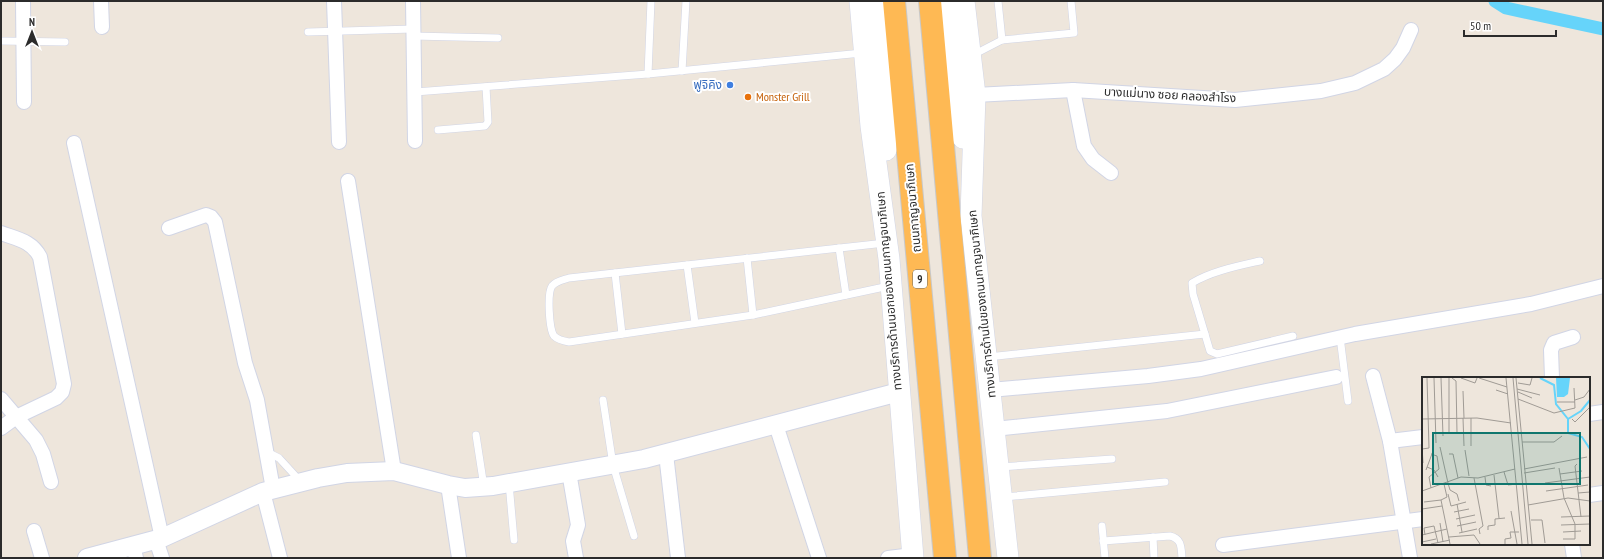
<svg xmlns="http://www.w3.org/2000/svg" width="1604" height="559" viewBox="0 0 1604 559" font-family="'PT Sans Narrow','Noto Sans Thai',sans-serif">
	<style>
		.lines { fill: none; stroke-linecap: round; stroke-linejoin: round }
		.canal { stroke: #66d4fa; stroke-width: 13 }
		.service-casing { stroke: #d1d5e5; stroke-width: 8 }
		.minor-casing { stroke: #d1d5e5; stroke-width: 16 }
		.tertiary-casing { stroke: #d1d5e5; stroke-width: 20 }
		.secondary-casing { stroke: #d1d5e5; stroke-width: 22 }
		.trunk-casing { stroke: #c8c8c8; stroke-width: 24 }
		.service { stroke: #fff; stroke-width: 7 }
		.minor { stroke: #fff; stroke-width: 14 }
		.tertiary { stroke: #fff; stroke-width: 18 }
		.secondary { stroke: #fff; stroke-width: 21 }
		.trunk { stroke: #feb954; stroke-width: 22 }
		.shop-dot { fill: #3f7fe0; stroke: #fff; stroke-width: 1.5 }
		.food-dot { fill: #e8710a; stroke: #fff; stroke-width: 1.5 }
		.labels { text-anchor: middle; stroke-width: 4; stroke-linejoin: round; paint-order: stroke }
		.shield { fill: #fff; stroke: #6b6b6b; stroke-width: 1 }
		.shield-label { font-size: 11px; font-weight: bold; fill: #2b2b2b }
		.shop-label { font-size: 12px; fill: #366cbe; stroke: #fff; text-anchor: end }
		.street-label { font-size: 12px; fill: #2b2b2b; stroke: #fff }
		.food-label { font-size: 12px; fill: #c56008; stroke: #fff; text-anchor: start }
		.inset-river { fill: none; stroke: #66d4fa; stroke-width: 2 }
		.inset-road { fill: none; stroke: #a09b95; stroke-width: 1 }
		.view { fill: #0f766e; fill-opacity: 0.15; stroke: #0f766e; stroke-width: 2 }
		.inset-edge { fill: none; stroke: #2b2b2b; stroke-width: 2 }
	</style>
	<rect width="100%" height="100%" fill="#eee6dc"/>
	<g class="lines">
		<!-- canal -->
		<polyline class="canal" points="1495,1 1506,8 1603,29"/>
		<!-- service casing -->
		<g class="service-casing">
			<g id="service">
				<polyline points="998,1 1002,40"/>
				<polyline points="308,32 413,29"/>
				<polyline points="413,36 498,38"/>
				<polyline points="1,41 65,42"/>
				<polyline points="973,55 1002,40 1074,33 1071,1"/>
				<polyline points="682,71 686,1"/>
				<polyline points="648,74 651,1"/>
				<polyline points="415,92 648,74 862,53"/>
				<polyline points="438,130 485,126 488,122 486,87"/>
				<path d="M 885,243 L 569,278 C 563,280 556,281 552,286 C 547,293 549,329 554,336 C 558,340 563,341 569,342 L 753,315 L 889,286"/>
				<polyline points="839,248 846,295"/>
				<polyline points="747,258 753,315"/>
				<path d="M 1260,261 C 1238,266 1212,271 1192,283 L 1193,294 L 1210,351 L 1217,354 L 1293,336"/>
				<polyline points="687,265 695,323"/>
				<polyline points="615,273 622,334"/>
				<polyline points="1340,337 1348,401"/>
				<polyline points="988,357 1205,334"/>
				<polyline points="603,400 613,465 634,536"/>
				<polyline points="476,435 484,487"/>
				<polyline points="267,452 279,458 301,482"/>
				<polyline points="1000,467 1112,459"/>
				<polyline points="509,483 514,540"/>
				<polyline points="1004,497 1165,482"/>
				<polyline points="1102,526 1105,558"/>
				<polyline points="1153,537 1154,558"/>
				<path d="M 1103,541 L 1170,536 C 1182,539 1181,547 1182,558"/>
			</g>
		</g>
		<!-- minor casing -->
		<g class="minor-casing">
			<g id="minor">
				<polyline points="23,1 24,102"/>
				<polyline points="101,1 102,27"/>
				<polyline points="334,1 339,142"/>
				<polyline points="413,1 415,141"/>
				<polyline points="1073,90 1084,146 1093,159 1111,173"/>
				<polyline points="975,95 1073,90 1235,100 1321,91 1355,83 1384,69 1395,59 1403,48 1411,30"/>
				<polyline points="74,143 162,538"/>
				<polyline points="348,181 394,471"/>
				<polyline points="169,228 206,215 211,217 215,222 245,363 257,400 273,489"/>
				<path d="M 1,233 C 17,239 32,241 40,257 L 64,384 L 62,392 L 56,398 L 16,417 L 1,428"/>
				<polyline points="1373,376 1390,441 1410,558"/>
				<polyline points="1552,378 1551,350 1554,343 1573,337"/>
				<polyline points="990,390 1148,376 1201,369 1355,334 1531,304 1603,286"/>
				<polyline points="1,399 36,440 43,454 51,482"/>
				<polyline points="1589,414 1603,412"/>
				<polyline points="776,425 819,558"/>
				<polyline points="994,429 1167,411 1336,377"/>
				<polyline points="1390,441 1423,437"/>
				<polyline points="666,454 678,558"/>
				<polyline points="569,472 578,525 573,541 576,558"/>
				<polyline points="448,485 459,558"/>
				<polyline points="263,492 280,558"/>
				<polyline points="1589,495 1603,493"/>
				<polyline points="34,531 42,558"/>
				<polyline points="156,540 162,558"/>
				<polyline points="1572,544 1574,558"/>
				<polyline points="133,545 136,558"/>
				<polyline points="1223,545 1423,519"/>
				<polyline points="888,558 913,555"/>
			</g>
		</g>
		<!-- tertiary casing -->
		<g class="tertiary-casing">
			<polyline id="tertiary" points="87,558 162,538 263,492 318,478 347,473 394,471 448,485 465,488 493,486 644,459 899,392"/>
		</g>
		<!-- secondary casing -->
		<g class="secondary-casing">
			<g id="secondary">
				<polyline points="860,1 871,126 889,259 913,558"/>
				<polyline points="876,1 885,103 886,150"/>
				<polyline points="948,1 963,138"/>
				<polyline points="964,1 975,95 971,216 1008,558"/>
			</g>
		</g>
		<!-- trunk casing -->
		<g class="trunk-casing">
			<g id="trunk">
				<polyline points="894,1 945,558"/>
				<polyline points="930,1 980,558"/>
			</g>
		</g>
		<!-- service -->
		<use href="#service" class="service"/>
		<!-- minor -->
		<use href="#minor" class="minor"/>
		<!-- tertiary -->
		<use href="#tertiary" class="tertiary"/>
		<!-- secondary -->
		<use href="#secondary" class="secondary"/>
		<!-- trunk -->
		<use href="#trunk" class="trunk"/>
	</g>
	<!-- markers -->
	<circle class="shop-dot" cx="730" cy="85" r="4"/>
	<circle class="food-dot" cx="748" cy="97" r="4"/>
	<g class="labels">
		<!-- shield labels -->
		<rect class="shield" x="913" y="270" width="14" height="18" rx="3"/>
		<g class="shield-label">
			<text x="920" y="283">9</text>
		</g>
		<!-- shop labels -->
		<g class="shop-label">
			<text x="722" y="89">ฟูจิคิง</text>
		</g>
		<!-- street labels -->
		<g class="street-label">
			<text transform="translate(1170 95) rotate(3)" y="4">บางแม่นาง ซอย คลองสำโรง</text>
			<text transform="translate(913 208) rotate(-95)" y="4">ถนนกาญจนาภิเษก</text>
			<text transform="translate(889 291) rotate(-95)" y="4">ทางบริการด้านนอกของถนนกาญจนาภิเษก</text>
			<text transform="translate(982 304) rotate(-96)" y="4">ทางบริการด้านในของถนนกาญจนาภิเษก</text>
		</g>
		<!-- food labels -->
		<g class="food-label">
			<text x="756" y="101">Monster Grill</text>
		</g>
	</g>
	<!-- overview -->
	<g transform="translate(1422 377)">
		<rect width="168" height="168" fill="#eee6dc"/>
		<path d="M 134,1 L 148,1 L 146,17 L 142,20 L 135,20 Z" fill="#66d4fa"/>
		<path class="inset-river" d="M 118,1 L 132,8 L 134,27 L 146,42 L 146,56 L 160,60 L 168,72M 146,42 L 159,34 L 168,23"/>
		<path class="inset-road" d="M 12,1 L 14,66M 19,1 L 21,59M 27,1 L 27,56M 30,1 L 34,4 L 35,56M 39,1 L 53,6 L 55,1M 57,1 L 85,10M 84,1 L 100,167M 91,1 L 106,167M 94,1 L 110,167M 96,6 L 108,8 L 110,1M 152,11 L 153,31M 95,12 L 118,18M 74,13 L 86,17M 41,14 L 42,41M 96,15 L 110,21M 96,22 L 132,36 L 153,31M 153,23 L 162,20 L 168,12M 135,25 L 153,25M 41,41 L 42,69M 49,41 L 49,69M 0,42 L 55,41 L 89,46M 150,42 L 153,45 L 168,30M 100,65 L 132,65 L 140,59M 0,70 L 1,86M 18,70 L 26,106M 0,72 L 7,71 L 5,1M 43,73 L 47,99M 27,77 L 31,77 L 36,101M 155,87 L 153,89 L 159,140M 5,90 L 12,93 L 16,100M 137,91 L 142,121 L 153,147 L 153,162 L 141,162M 102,92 L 165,80M 4,93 L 11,74M 82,95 L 86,108 L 95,107M 102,96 L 133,91M 138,97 L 160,94M 72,98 L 77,141M 63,100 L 64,108 L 69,109M 52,101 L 61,149 L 57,152 L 58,157M 26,106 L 28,113 L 35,117 L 37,124M 123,106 L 168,100M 22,107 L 25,120 L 19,123 L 28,167M 9,111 L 7,100 L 17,92 L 15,79 L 9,77M 0,114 L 39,100 L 56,101 L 93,92M 124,114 L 166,108M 156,116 L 168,115M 26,117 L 29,129 L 44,125M 2,125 L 19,123M 0,127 L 0,114M 35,127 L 40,155M 106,128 L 146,121 L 168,124M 0,132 L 20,129M 89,134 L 95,167M 32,135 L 47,132M 139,140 L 168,139M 34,142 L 53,138M 109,143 L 120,143 L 123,166M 18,146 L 21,165M 139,148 L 168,147M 35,149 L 54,145M 66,153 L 66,149 L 73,148 L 73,142 L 83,141M 141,155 L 159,154M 37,156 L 55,152M 0,158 L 25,152M 3,158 L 2,151 L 12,149 L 16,166M 27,160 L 52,158 L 58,167M 0,165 L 14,162M 9,167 L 28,163M 83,167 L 83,162 L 89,161 L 88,155 L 97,155"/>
		<path class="view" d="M 11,56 L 158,56 L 158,107 L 11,107 Z"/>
		<rect width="168" height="168" class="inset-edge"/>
	</g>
	<!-- border -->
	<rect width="1604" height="559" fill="none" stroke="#2b2b2b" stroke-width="4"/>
	<!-- north arrow -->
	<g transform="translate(32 32)" stroke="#ffffff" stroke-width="3" paint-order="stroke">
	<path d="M0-3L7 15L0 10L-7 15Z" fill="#2b2b2b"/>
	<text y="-6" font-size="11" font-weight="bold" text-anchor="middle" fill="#2b2b2b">N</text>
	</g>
	<!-- scale -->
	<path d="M1464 30v6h92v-6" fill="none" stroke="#2b2b2b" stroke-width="2"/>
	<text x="1470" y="30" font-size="12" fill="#2b2b2b" stroke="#ffffff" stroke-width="3" paint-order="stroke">50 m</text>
</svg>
